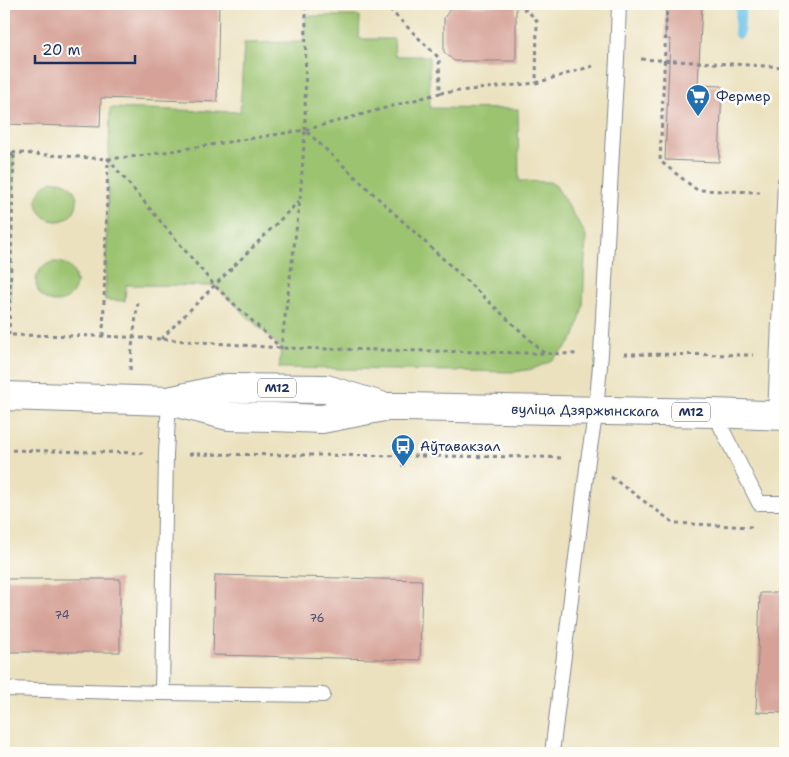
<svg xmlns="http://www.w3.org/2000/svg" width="789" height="757" viewBox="0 0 789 757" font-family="'Shantell Sans',sans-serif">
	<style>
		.green { fill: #9bc36f; stroke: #5b7966 }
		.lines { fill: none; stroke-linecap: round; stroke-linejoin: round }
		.stream { stroke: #6bc0e7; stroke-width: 10 }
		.building { fill: #d6a297 }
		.lane-casing { stroke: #83888e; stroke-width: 16 }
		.primary-casing { stroke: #83888e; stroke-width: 30 }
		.path { stroke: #83888e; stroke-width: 3; stroke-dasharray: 4 4; stroke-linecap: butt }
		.lane { stroke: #fff; stroke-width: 14 }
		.primary { stroke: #fff; stroke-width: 28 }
		.labels { text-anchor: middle; stroke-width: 5; stroke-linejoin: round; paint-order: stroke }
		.number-label { font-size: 11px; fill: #4a4c6c }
		.shield { fill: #fdfcf7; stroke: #5f6c8c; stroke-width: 1 }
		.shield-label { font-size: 12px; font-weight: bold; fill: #1b2f5e }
		.poi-label { font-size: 14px; fill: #1b2f5e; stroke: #fdfcf7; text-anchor: start }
		.street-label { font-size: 14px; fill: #1b2f5e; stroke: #fdfcf7 }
	</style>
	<rect width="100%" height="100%" fill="#fdfcf7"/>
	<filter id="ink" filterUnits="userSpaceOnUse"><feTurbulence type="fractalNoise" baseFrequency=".02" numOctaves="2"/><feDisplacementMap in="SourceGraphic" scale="10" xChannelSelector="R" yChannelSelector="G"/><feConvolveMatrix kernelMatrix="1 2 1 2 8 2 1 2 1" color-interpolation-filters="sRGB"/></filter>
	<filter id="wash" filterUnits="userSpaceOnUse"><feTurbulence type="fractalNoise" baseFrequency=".0096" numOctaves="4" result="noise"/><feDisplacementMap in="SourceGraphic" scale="20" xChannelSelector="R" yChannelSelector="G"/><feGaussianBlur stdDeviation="1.12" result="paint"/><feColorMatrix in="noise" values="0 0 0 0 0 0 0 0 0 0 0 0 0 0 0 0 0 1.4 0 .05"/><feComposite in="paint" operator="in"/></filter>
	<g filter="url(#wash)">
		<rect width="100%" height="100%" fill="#ebe1be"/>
		<!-- green -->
		<g class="green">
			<polygon points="306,16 360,16 359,39 394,39 395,56 429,56 430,108 518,109 519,181 550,182 556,186 586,235 583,307 575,336 567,347 549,362 533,369 514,372 279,368 281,348 215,286 126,285 125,301 105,300 110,108 240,112 244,43 303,42"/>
			<polygon points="4,152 14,153 9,335 4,336"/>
			<circle cx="57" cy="201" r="20"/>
			<circle cx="56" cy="282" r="20"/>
		</g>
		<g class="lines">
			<!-- stream -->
			<polyline class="stream" points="739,34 741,4"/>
		</g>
		<g id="blocks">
			<!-- building -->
			<g class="building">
				<polygon points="4,4 219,4 217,102 101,98 100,127 4,124"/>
				<polygon points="667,4 702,4 698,85 722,86 719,162 665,160 670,39 665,39"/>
				<polygon points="516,5 516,61 454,61 444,52 444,18 452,6"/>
				<polygon points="215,575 422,580 420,660 213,655"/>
				<rect x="4" y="579" width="116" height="73"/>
				<polygon points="760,593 785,593 785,713 756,712"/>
			</g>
		</g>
	</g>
	<g filter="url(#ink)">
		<use href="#blocks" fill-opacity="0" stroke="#83888e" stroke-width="1"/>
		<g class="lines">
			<!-- lane casing -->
			<g class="lane-casing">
				<g id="lane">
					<polyline points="714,413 759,503 785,503"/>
					<polyline points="775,415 785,182"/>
					<polyline points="4,689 162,693 323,695"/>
					<polyline points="162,693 166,454 169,401"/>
					<polyline points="552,753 588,460 596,410 601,354 617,59 619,4"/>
				</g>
			</g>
			<!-- primary casing -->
			<g class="primary-casing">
				<g id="primary">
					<polyline points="4,396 169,401 227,388 326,389 381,406"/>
					<polyline points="169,401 228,416 273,417 322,419 384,407 405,407 714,413 785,416"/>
				</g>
			</g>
			<!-- path -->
			<g class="path">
				<polyline points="667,4 660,161 697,190 760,192"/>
				<polyline points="388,7 516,5 528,11 537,21 536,83"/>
				<polyline points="641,59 785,67"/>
				<polyline points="440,93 536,83 593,66"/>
				<polyline points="305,130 306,4"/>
				<polyline points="4,152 108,159 139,156 305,130 440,93 439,58 384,4"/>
				<polyline points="4,161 13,154"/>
				<polyline points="4,335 103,336 161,339 281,348 578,354"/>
				<polyline points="9,335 14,153"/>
				<polyline points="103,336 108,159 215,286 281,348 300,200 305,130 544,353"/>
				<polyline points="161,339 299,201"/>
				<polyline points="624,354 753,355"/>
				<polyline points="130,370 133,338 138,302"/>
				<polyline points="4,450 143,453"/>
				<polyline points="189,454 541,457 563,458"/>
				<polyline points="403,467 404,438"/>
				<polyline points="611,477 674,523 752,527"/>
			</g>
			<!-- lane -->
			<use href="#lane" class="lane"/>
			<!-- primary -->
			<use href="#primary" class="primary"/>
		</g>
	</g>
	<!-- icons -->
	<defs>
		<g id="supermarket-pin" transform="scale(1.25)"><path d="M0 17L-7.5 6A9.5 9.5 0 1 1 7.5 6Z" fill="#1f6fb2" stroke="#fdfcf7"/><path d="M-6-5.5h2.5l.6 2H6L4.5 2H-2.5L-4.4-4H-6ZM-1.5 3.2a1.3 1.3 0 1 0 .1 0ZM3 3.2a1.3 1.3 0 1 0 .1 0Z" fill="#fff"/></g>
		<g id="bus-pin" transform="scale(1.25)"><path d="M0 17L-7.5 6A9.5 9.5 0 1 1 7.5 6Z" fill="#1f6fb2" stroke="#fdfcf7"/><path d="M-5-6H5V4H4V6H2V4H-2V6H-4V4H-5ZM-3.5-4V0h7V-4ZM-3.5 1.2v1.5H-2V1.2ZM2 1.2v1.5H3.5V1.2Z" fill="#fff"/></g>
	</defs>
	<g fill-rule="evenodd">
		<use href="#supermarket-pin" x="698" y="96"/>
		<use href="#bus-pin" x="403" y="446"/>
	</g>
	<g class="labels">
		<!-- number labels -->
		<g class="number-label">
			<text x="62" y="619">74</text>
			<text x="317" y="622">76</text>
		</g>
		<!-- shield labels -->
		<g class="shield">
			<rect x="258" y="378.5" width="38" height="19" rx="4"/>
			<rect x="672" y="402.5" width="38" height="19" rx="4"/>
		</g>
		<g class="shield-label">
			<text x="277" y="392">М12</text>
			<text x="691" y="416">М12</text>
		</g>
		<!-- poi labels -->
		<g class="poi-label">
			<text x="716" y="101">Фермер</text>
			<text x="420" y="451">Аўтавакзал</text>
		</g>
		<!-- street labels -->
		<g class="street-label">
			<text transform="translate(585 410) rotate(1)" y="5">вуліца Дзяржынскага</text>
		</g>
	</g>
	<!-- margin -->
	<rect width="789" height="757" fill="none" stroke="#fdfcf7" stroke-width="20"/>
	<!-- scale -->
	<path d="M35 55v8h100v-8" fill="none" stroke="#1b2f5e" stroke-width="2.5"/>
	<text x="42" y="55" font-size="15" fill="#1b2f5e" stroke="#fdfcf7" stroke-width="4" paint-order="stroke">20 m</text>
</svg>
